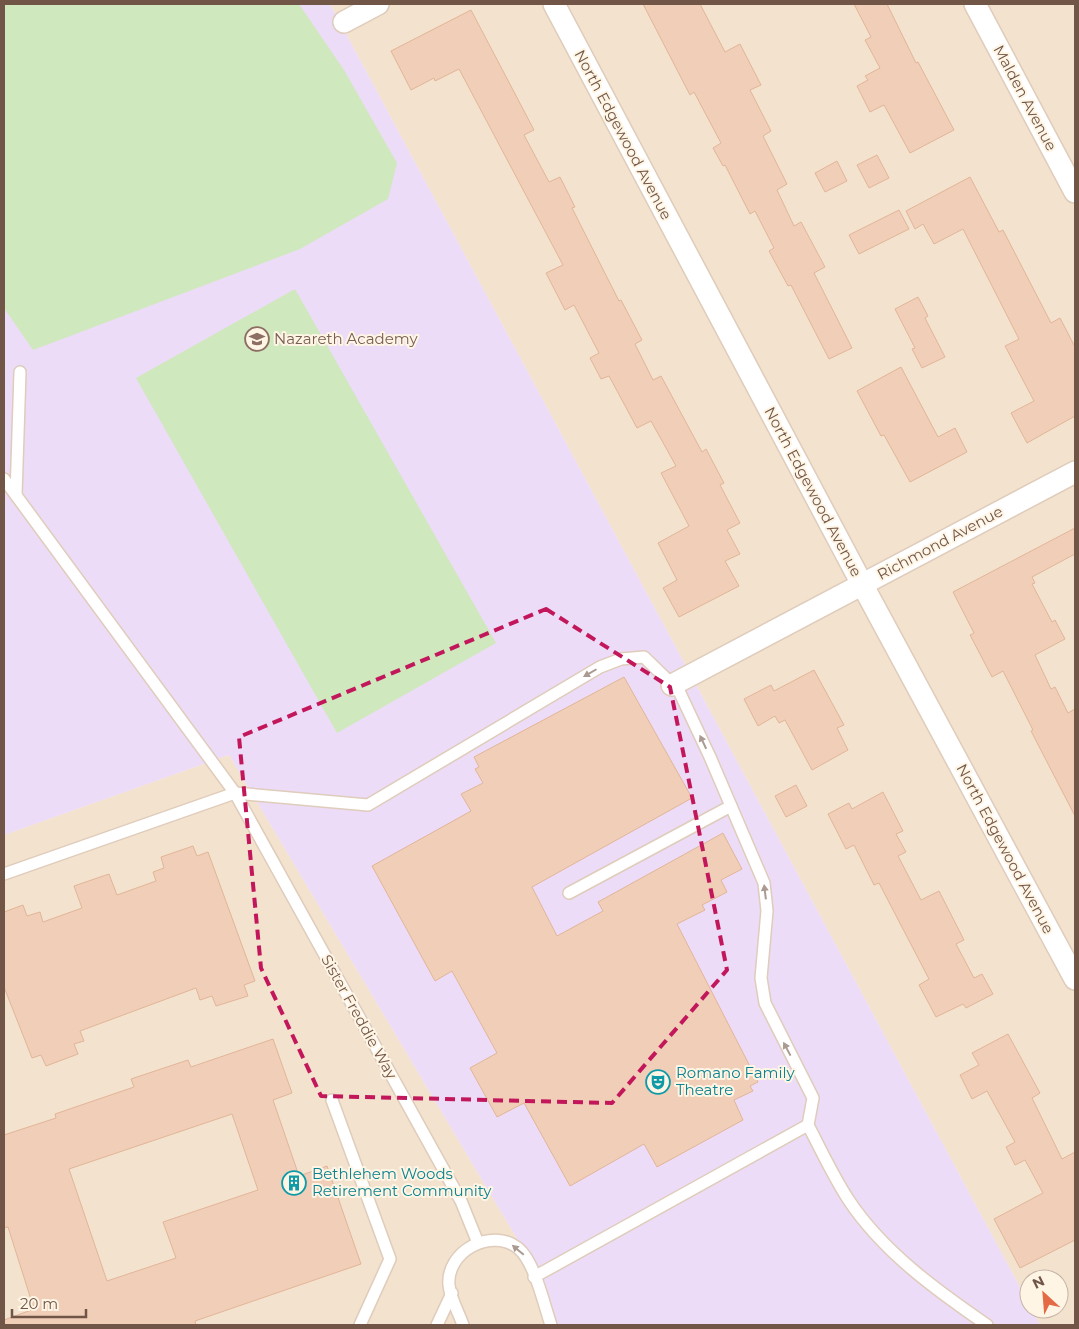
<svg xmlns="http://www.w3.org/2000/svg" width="1079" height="1329" viewBox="0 0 1079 1329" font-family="Montserrat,sans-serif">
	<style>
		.residential { fill: #f3e2ce }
		.education { fill: #eddcf7 }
		.green { fill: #cfe8be }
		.building { fill: #f0ceb7; stroke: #e2b598; fill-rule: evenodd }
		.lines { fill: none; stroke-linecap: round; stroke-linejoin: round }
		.service-casing { stroke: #dfccbb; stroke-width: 14 }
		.minor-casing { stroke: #dfccbb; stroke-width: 24 }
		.service { stroke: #fff; stroke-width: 11 }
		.minor { stroke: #fff; stroke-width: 21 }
		.oneway { fill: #aa9a91 }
		.marked { fill: none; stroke: #c2185b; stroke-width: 4; stroke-dasharray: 10 6; stroke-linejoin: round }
		.labels { text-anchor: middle; stroke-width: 4; stroke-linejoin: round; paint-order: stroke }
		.street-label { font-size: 15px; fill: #715648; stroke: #fff5e5 }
		.education-label { font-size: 15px; fill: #785e54; stroke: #fff5e5; text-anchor: start }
		.culture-label { font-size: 15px; fill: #0d838f; stroke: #fff5e5; text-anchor: start }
	</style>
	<rect width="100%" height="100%" fill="#fbf0df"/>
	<!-- residential -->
	<g class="residential">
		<polygon points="330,4 1075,4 1075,1325 1040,1325 1032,1309 1059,1309 1059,1279 1029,1279 1029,1304"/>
		<polygon points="229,755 519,1242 531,1254 556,1325 4,1325 4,835"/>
	</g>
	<!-- education -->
	<polygon class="education" points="4,4 330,4 1029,1304 1029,1309 1032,1309 1040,1325 556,1325 531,1254 519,1242 229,755 4,835"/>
	<!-- green -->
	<g class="green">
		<polygon points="4,4 299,4 344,70 397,163 388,199 300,249 33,350 4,308"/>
		<polygon points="295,289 496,643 337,733 136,378"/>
	</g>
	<!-- building -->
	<g class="building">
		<polygon points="643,4 700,4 725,52 740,44 761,85 750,90 771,131 763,136 787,184 777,190 794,226 801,222 825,267 814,273 852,348 829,359 791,285 788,286 769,251 774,248 755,211 750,214 725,165 723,166 713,148 721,143 694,92 690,95"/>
		<polygon points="854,4 887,4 916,63 918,62 954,130 910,153 884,105 870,112 857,86 868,80 865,76 880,68 865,40 871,37"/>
		<polygon points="471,10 534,130 524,135 549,182 560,177 575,207 572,208 619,301 621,300 642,340 635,344 653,380 661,376 702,452 706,449 724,483 720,485 740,523 727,530 740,554 725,561 739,586 679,617 663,588 677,580 658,543 689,526 661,473 676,466 651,421 637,428 609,376 601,379 590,358 599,353 574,305 565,310 546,273 563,265 459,69 435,81 434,78 411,90 391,51"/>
		<polygon points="877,155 889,178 869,188 857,165"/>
		<polygon points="837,161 847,181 825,192 815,173"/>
		<polygon points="970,177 999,232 1003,230 1051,323 1060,318 1075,347 1075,416 1027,443 1011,413 1034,401 1005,346 1019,339 963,229 934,244 923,224 915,229 906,211"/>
		<polygon points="899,210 909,229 859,254 849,235"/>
		<polygon points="918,297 928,316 925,318 945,357 922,368 912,349 915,348 895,309"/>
		<polygon points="901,367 938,437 955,428 967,452 910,482 884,435 881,436 857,391"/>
		<polygon points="1075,528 1075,554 1032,577 1035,583 1032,584 1052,622 1055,620 1065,639 1035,655 1051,689 1055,687 1068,713 1075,709 1075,816 1031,731 1033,730 1003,671 992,677 970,635 974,633 953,592"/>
		<polygon points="814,670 844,725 837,728 848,750 812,770 785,720 779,723 775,716 758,726 744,699 771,685 774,691"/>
		<polygon points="624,677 692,798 532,887 557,936 603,911 598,902 723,833 742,869 721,880 727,892 702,905 705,910 677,924 758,1082 750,1086 753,1091 734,1100 743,1120 657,1167 644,1144 570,1186 524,1103 497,1117 470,1068 497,1053 452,971 435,981 372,866 471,811 461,794 483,783 475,769 479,767 474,757"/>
		<polygon points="796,785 807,806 786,817 775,796"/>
		<polygon points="883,792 903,831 896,834 906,852 898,856 921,900 939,891 964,940 956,944 974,978 982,974 993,994 966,1008 963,1004 936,1017 919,985 929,979 879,883 874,885 854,845 846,849 828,814 849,803 852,809"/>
		<polygon points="193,846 197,856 208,852 255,981 244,985 248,996 216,1006 212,996 200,1000 196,988 80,1031 84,1041 74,1044 78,1054 46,1066 41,1055 32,1058 4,987 4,912 23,905 27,916 40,912 43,922 82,908 74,886 109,874 117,895 156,881 153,872 164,868 161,857"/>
		<polygon points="1008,1034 1040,1093 1032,1098 1062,1159 1075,1152 1075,1240 1020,1268 994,1219 1043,1193 1025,1160 1015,1165 1006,1147 1015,1142 987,1091 972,1099 960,1075 979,1065 972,1053"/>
		<path d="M 273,1039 L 292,1093 L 273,1100 L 299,1176 L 327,1166 L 361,1264 L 195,1321 L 196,1325 L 4,1325 L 4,1320 L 34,1309 L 8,1227 L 4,1228 L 4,1135 L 56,1118 L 55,1114 L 134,1087 L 131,1079 L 188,1060 L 191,1067 ZM 232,1114 L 258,1190 L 163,1222 L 176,1258 L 107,1281 L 69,1169 Z"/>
	</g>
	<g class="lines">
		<!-- service casing -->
		<g class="service-casing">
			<g id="service">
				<polyline points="4,479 235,793 461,1201 478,1243"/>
				<polyline points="16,495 20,372"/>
				<polyline points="4,874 235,793 368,805 600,667 621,659 644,657 679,691 710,757 764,883 767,911 761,978 765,1003 813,1098 808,1125"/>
				<polyline points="569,893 731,806"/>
				<polyline points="332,1100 390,1259 360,1325"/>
				<path d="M 534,1277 L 808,1125 C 821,1150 833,1176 848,1199 C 882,1251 936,1290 987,1325"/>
				<polyline points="437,1325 452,1293"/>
				<path d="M 463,1325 C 459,1313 450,1298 449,1285 C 446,1251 492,1227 518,1248 C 535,1262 544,1305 551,1325"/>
			</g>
		</g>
		<!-- minor casing -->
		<g class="minor-casing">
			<g id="minor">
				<polyline points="554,4 862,584 1075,979"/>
				<polyline points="975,4 1075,192"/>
				<polyline points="344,22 378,4"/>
				<polyline points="672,685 1075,472"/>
			</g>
		</g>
		<!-- service -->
		<use href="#service" class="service"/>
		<!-- minor -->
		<use href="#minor" class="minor"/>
	</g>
	<!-- one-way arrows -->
	<defs><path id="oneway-solid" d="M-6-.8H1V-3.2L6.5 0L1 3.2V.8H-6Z" transform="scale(1.25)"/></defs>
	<g class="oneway">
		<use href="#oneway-solid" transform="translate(590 673) rotate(150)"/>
		<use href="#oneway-solid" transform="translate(703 742) rotate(-115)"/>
		<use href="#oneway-solid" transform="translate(765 892) rotate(-97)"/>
		<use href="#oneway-solid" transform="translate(787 1049) rotate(-118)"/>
		<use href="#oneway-solid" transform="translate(518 1250) rotate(-140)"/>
	</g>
	<!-- marked area -->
	<path class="marked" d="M 546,609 L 670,687 L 727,970 L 612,1103 L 321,1096 L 261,968 L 239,737 Z"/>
	<!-- icons -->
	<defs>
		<g id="school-ring" transform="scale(1.25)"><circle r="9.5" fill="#fff5e5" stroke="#8d6e63" stroke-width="1.5"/><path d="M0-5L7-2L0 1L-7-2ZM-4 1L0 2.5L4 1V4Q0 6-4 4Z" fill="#8d6e63"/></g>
		<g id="theatre-ring" transform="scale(1.25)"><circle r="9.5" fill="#fff5e5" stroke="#0f9aa8" stroke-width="1.5"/><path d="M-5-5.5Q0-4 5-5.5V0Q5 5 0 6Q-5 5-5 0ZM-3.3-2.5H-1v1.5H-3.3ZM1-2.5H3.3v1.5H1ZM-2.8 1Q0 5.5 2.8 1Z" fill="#0f9aa8"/></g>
		<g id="building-ring" transform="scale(1.25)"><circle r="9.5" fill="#fff5e5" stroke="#0f9aa8" stroke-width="1.5"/><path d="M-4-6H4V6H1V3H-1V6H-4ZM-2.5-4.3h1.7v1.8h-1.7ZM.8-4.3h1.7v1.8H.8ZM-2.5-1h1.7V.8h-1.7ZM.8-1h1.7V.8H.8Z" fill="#0f9aa8"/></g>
	</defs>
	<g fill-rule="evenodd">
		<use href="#school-ring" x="257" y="339"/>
		<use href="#theatre-ring" x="658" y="1082"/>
		<use href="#building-ring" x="294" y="1183"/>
	</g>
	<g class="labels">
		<!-- street labels -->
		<g class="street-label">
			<text transform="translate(1025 98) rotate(62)" y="5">Malden Avenue</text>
			<text transform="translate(623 135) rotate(62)" y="5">North Edgewood Avenue</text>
			<text transform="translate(813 492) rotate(62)" y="5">North Edgewood Avenue</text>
			<text transform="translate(940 543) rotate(-28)" y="5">Richmond Avenue</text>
			<text transform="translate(1005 849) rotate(62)" y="5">North Edgewood Avenue</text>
			<text transform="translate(359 1017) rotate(61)" y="5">Sister Freddie Way</text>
		</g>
		<!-- education labels -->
		<g class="education-label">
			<text x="274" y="344">Nazareth Academy</text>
		</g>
		<!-- culture labels -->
		<g class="culture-label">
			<text x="676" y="1078">Romano Family<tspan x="676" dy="17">Theatre</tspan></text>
			<text x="312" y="1179">Bethlehem Woods<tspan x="312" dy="17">Retirement Community</tspan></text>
		</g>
	</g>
	<!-- border -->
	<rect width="1079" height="1329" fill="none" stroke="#715648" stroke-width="10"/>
	<!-- north arrow -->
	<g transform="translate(1044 1294) rotate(334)"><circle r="24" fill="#fff5e5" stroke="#c6b5a6"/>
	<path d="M0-4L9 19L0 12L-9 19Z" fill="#e46945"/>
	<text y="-8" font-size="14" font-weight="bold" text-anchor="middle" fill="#715648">N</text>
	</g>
	<!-- scale -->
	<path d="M12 1309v8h74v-8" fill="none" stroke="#715648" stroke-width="2.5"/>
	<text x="20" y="1309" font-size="15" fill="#715648" stroke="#fff5e5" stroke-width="4" paint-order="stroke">20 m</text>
</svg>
